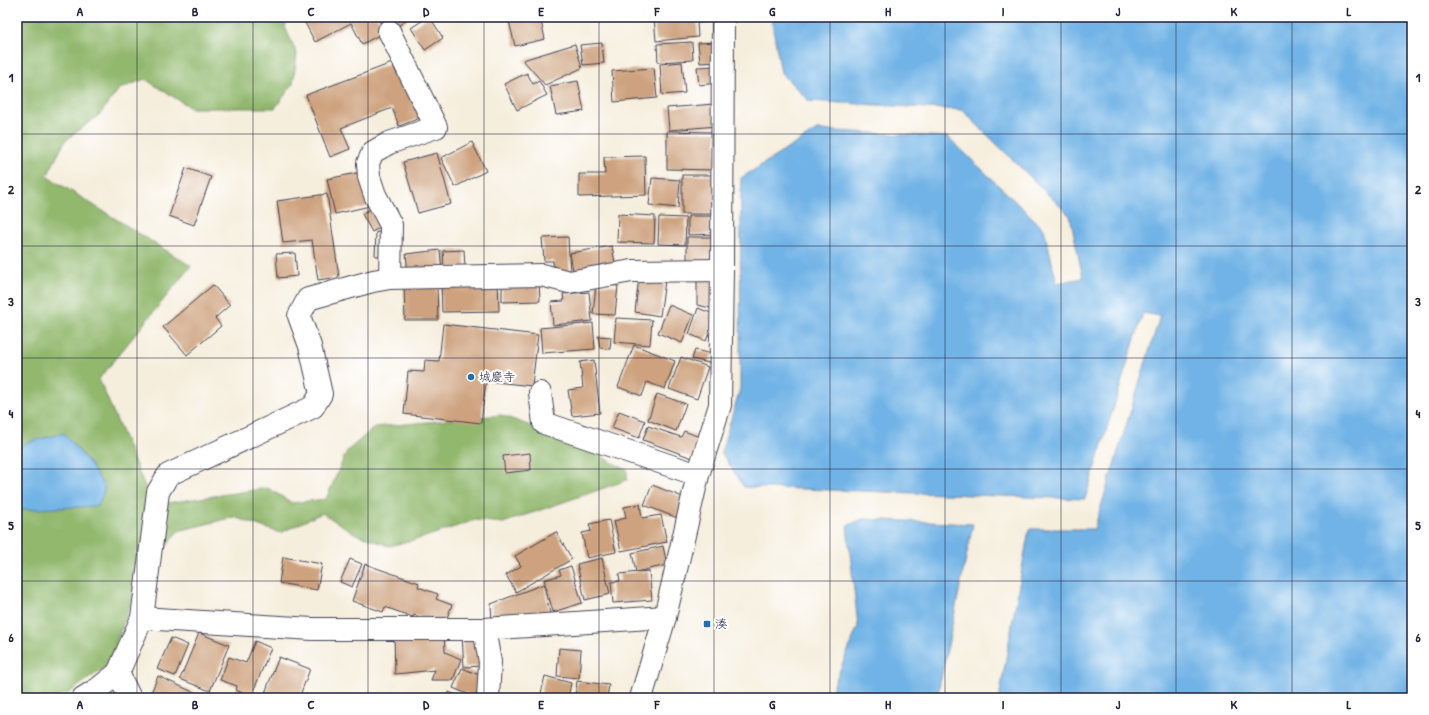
<svg xmlns="http://www.w3.org/2000/svg" width="1429" height="715" viewBox="0 0 1429 715" font-family="'Patrick Hand','Klee One',sans-serif">
	<style>
		.forest { fill: #91b86d; stroke: #5a6d54 }
		.water { fill: #71b3e6; stroke: #4a6a90 }
		.building { fill: #cea27e }
		.lines { fill: none; stroke-linecap: round; stroke-linejoin: round }
		.minor-casing { stroke: #424153; stroke-width: 24 }
		.minor { stroke: #fff; stroke-width: 22 }
		.grid { fill: none; stroke: #22223b; stroke-width: 1; stroke-opacity: 0.55 }
		.poi-dot { fill: #1f6fb2; stroke: #fff; stroke-width: 1.5 }
		.labels { text-anchor: middle; stroke-width: 4; stroke-linejoin: round; paint-order: stroke }
		.poi-label { font-size: 12px; fill: #22223b; stroke: #fff; text-anchor: start }
		.neatline { fill: none; stroke: #22223b; stroke-width: 1.5 }
		.grid-label { font-size: 13px; text-anchor: middle; font-weight: bold; fill: #22223b }
	</style>
	<rect width="100%" height="100%" fill="#fff"/>
	<filter id="ink" filterUnits="userSpaceOnUse"><feTurbulence type="fractalNoise" baseFrequency=".025" numOctaves="2"/><feDisplacementMap in="SourceGraphic" scale="8" xChannelSelector="R" yChannelSelector="G"/><feConvolveMatrix kernelMatrix="1 2 1 2 8 2 1 2 1" color-interpolation-filters="sRGB"/></filter>
	<filter id="wash" filterUnits="userSpaceOnUse"><feTurbulence type="fractalNoise" baseFrequency=".012" numOctaves="4" result="noise"/><feDisplacementMap in="SourceGraphic" scale="16" xChannelSelector="R" yChannelSelector="G"/><feGaussianBlur stdDeviation="0.9" result="paint"/><feColorMatrix in="noise" values="0 0 0 0 0 0 0 0 0 0 0 0 0 0 0 0 0 1.4 0 .05"/><feComposite in="paint" operator="in"/></filter>
	<g filter="url(#wash)">
		<rect width="100%" height="100%" fill="#f6eedd"/>
		<!-- forest -->
		<polygon class="forest" points="17,17 288,17 285,27 297,54 293,84 275,108 191,108 145,79 119,89 100,114 65,141 47,176 191,266 99,379 153,505 268,488 292,503 326,499 347,451 375,427 501,415 574,442 627,470 627,480 503,523 475,520 422,538 389,546 356,534 322,513 280,533 234,517 178,531 137,586 108,665 70,692 53,698 17,698"/>
		<!-- water -->
		<g class="water">
			<polygon points="771,17 1412,17 1412,698 999,698 1029,529 1094,529 1160,316 1143,313 1085,499 744,487 721,452 740,389 741,178 817,130 948,137 1044,229 1057,283 1083,278 1070,216 962,110 809,101 781,73"/>
			<polygon points="64,433 90,464 105,488 98,506 17,510 17,450 28,442"/>
			<polygon points="862,519 973,524 937,698 826,698 831,692 858,626 847,526"/>
		</g>
		<g id="blocks">
			<!-- building -->
			<g class="building">
				<polygon points="312,17 377,17 385,32 362,44 351,23 315,42 304,21"/>
				<polygon points="389,17 410,17 397,27"/>
				<polygon points="428,17 430,17 443,38 425,50 411,28"/>
				<polygon points="508,17 540,17 545,39 515,46"/>
				<polygon points="654,17 708,17 708,22 697,23 698,37 656,41"/>
				<polygon points="692,42 693,60 658,62 657,44"/>
				<polygon points="716,42 718,62 700,63 698,43"/>
				<polygon points="602,43 604,63 583,65 580,45"/>
				<polygon points="575,44 582,68 545,85 523,60"/>
				<polygon points="682,62 685,93 662,95 660,64"/>
				<polygon points="392,63 397,74 405,71 423,117 399,126 392,108 341,128 350,149 330,157 306,95"/>
				<polygon points="717,66 718,83 699,85 697,67"/>
				<polygon points="654,68 657,98 614,102 612,71"/>
				<polygon points="527,73 533,84 539,81 547,95 517,110 504,84"/>
				<polygon points="578,81 584,111 556,115 550,86"/>
				<polygon points="714,104 717,126 669,130 667,108"/>
				<polygon points="667,131 716,132 716,170 667,169"/>
				<polygon points="472,142 486,171 455,187 441,158"/>
				<polygon points="437,153 451,204 418,213 403,162"/>
				<polygon points="645,156 646,195 579,197 579,174 605,174 604,157"/>
				<polygon points="186,168 211,177 194,225 169,216"/>
				<polygon points="362,172 370,206 335,214 327,179"/>
				<rect x="682" y="175" width="34" height="39"/>
				<polygon points="652,178 680,180 678,208 649,205"/>
				<polygon points="327,194 339,277 318,280 312,240 283,243 277,201"/>
				<polygon points="375,206 386,224 372,232 362,214"/>
				<polygon points="618,214 655,216 654,243 617,242"/>
				<polygon points="688,216 716,216 717,234 688,235"/>
				<polygon points="659,217 686,218 685,245 658,244"/>
				<polygon points="376,232 388,233 388,255 375,256"/>
				<polygon points="568,237 570,273 554,274 553,261 544,261 542,238"/>
				<rect x="687" y="237" width="29" height="24"/>
				<polygon points="612,246 616,269 574,276 570,253"/>
				<polygon points="440,250 442,270 408,274 406,254"/>
				<polygon points="464,250 465,267 444,268 443,251"/>
				<polygon points="295,253 297,276 278,278 276,254"/>
				<polygon points="639,277 665,281 660,316 635,312"/>
				<polygon points="697,277 714,278 715,309 697,305"/>
				<polygon points="498,281 499,311 442,312 441,283"/>
				<polygon points="539,281 540,301 502,302 502,282"/>
				<polygon points="596,284 618,286 615,315 593,314"/>
				<polygon points="213,285 230,305 215,318 221,326 187,355 163,327"/>
				<polygon points="404,285 437,285 438,320 405,320"/>
				<polygon points="589,292 592,321 553,325 551,302 564,301 563,294"/>
				<polygon points="669,305 693,315 682,343 658,333"/>
				<polygon points="698,308 716,315 706,341 689,334"/>
				<polygon points="616,318 652,320 650,345 614,342"/>
				<polygon points="593,323 595,349 542,353 540,328"/>
				<polygon points="443,324 538,335 532,386 486,381 481,423 404,414 408,371 424,372 425,360 439,361"/>
				<polygon points="598,336 611,337 610,349 600,348"/>
				<polygon points="634,345 675,361 665,389 647,382 642,396 618,387"/>
				<polygon points="695,350 712,354 709,363 692,359"/>
				<polygon points="681,357 708,367 697,399 669,389"/>
				<polygon points="594,360 600,413 572,416 568,390 583,388 580,362"/>
				<polygon points="657,394 686,404 676,431 648,420"/>
				<polygon points="619,411 645,421 639,438 612,428"/>
				<polygon points="648,426 681,437 684,431 702,438 695,459 643,440"/>
				<polygon points="530,453 531,470 505,473 503,456"/>
				<polygon points="652,485 688,499 680,519 644,505"/>
				<polygon points="640,504 642,518 661,515 667,542 621,551 614,521 626,518 624,507"/>
				<polygon points="609,520 616,552 587,558 582,533 591,531 589,524"/>
				<polygon points="556,532 572,559 516,592 506,575 521,566 515,556"/>
				<polygon points="663,546 667,565 636,572 632,553"/>
				<polygon points="283,557 322,564 317,590 279,583"/>
				<polygon points="602,558 610,594 585,600 577,564"/>
				<polygon points="350,559 362,564 352,587 340,582"/>
				<polygon points="365,564 419,583 418,587 438,594 436,599 452,605 444,625 414,615 413,617 385,607 383,612 352,601"/>
				<polygon points="571,566 582,603 553,612 544,580 561,575 559,570"/>
				<polygon points="649,571 652,600 613,603 611,582 620,581 619,574"/>
				<polygon points="544,584 550,614 492,622 491,604"/>
				<polygon points="444,632 445,652 461,659 453,680 431,680 435,670 395,674 394,636"/>
				<polygon points="199,633 229,645 210,691 180,679"/>
				<polygon points="480,634 483,666 464,667 462,636"/>
				<polygon points="171,638 188,645 175,676 157,669"/>
				<polygon points="255,641 271,648 251,697 236,690 237,686 220,680 229,657 246,663"/>
				<polygon points="559,648 581,650 579,678 557,676"/>
				<polygon points="279,657 310,669 299,698 263,698"/>
				<polygon points="462,668 484,677 475,697 453,688"/>
				<polygon points="158,676 206,698 149,698"/>
				<polygon points="545,676 571,683 568,698 540,698"/>
				<polygon points="577,681 609,685 607,698 575,698"/>
				<polygon points="449,692 463,698 447,698"/>
			</g>
		</g>
	</g>
	<g filter="url(#ink)">
		<use href="#blocks" fill-opacity="0" stroke="#424153" stroke-width="1"/>
		<g class="lines">
			<!-- minor casing -->
			<g class="minor-casing">
				<g id="minor">
					<polyline points="389,31 436,127 389,143 373,152 368,163 369,177 375,195 391,225 390,278"/>
					<polyline points="540,393 544,423 698,475"/>
					<polyline points="142,618 158,492 168,475 313,407 321,394 310,346 299,316 308,299 373,281 390,278 541,275 569,282 632,271 722,270"/>
					<polyline points="484,629 490,662 488,698"/>
					<polyline points="83,698 99,688 118,673"/>
					<polyline points="130,698 118,673 142,618 312,629 484,629 665,617"/>
					<polyline points="641,698 665,617 698,475 720,405 722,270 723,17"/>
				</g>
			</g>
			<!-- minor -->
			<use href="#minor" class="minor"/>
		</g>
	</g>
	<!-- grid -->
	<path class="grid" d="M 137,17 L 137,698M 253,17 L 253,698M 368,17 L 368,698M 484,17 L 484,698M 599,17 L 599,698M 714,17 L 714,698M 830,17 L 830,698M 945,17 L 945,698M 1061,17 L 1061,698M 1176,17 L 1176,698M 1292,17 L 1292,698M 17,134 L 1412,134M 17,246 L 1412,246M 17,358 L 1412,358M 17,469 L 1412,469M 17,581 L 1412,581"/>
	<!-- markers -->
	<g class="poi-dot">
		<circle cx="471" cy="377" r="4"/>
		<rect x="703" y="620" width="8" height="8" rx="2"/>
	</g>
	<g class="labels">
		<!-- poi labels -->
		<g class="poi-label">
			<text x="479" y="381">城慶寺</text>
			<text x="715" y="628">湊</text>
		</g>
	</g>
	<!-- margin -->
	<rect width="1429" height="715" fill="none" stroke="#fff" stroke-width="44"/>
	<rect x="22" y="22" width="1385" height="671" class="neatline"/>
	<g class="grid-label">
		<text x="80" y="16">A</text>
		<text x="195" y="16">B</text>
		<text x="311" y="16">C</text>
		<text x="426" y="16">D</text>
		<text x="541" y="16">E</text>
		<text x="657" y="16">F</text>
		<text x="772" y="16">G</text>
		<text x="888" y="16">H</text>
		<text x="1003" y="16">I</text>
		<text x="1118" y="16">J</text>
		<text x="1234" y="16">K</text>
		<text x="1349" y="16">L</text>
		<text x="11" y="82">1</text>
		<text x="1418" y="82">1</text>
		<text x="11" y="194">2</text>
		<text x="1418" y="194">2</text>
		<text x="11" y="306">3</text>
		<text x="1418" y="306">3</text>
		<text x="11" y="418">4</text>
		<text x="1418" y="418">4</text>
		<text x="11" y="530">5</text>
		<text x="1418" y="530">5</text>
		<text x="11" y="642">6</text>
		<text x="1418" y="642">6</text>
		<text x="80" y="709">A</text>
		<text x="195" y="709">B</text>
		<text x="311" y="709">C</text>
		<text x="426" y="709">D</text>
		<text x="541" y="709">E</text>
		<text x="657" y="709">F</text>
		<text x="772" y="709">G</text>
		<text x="888" y="709">H</text>
		<text x="1003" y="709">I</text>
		<text x="1118" y="709">J</text>
		<text x="1234" y="709">K</text>
		<text x="1349" y="709">L</text>
	</g>
</svg>
